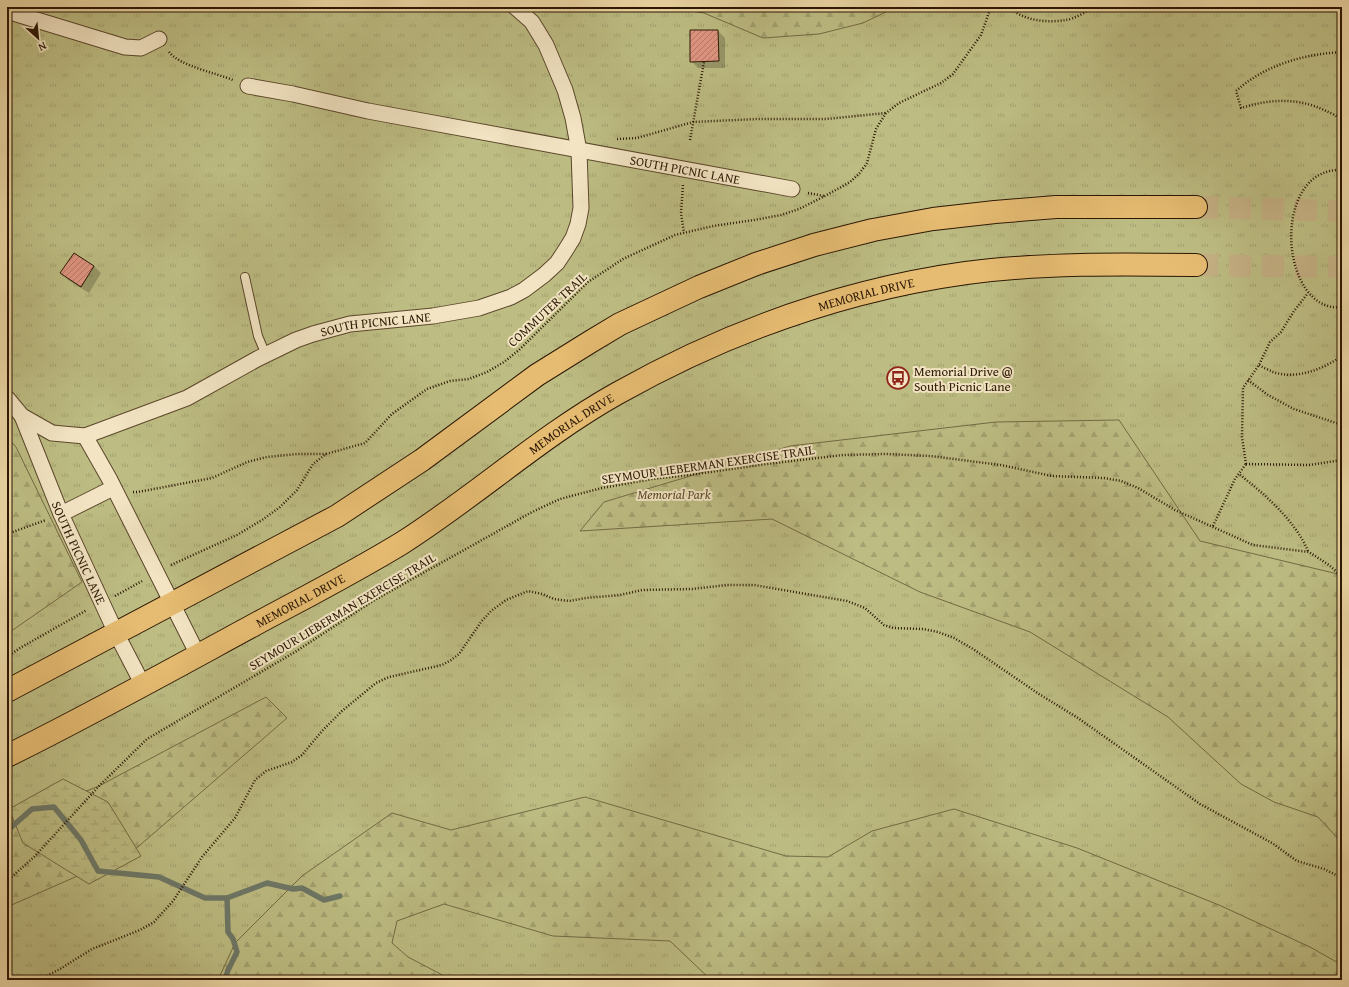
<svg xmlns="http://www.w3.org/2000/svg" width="1349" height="987" viewBox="0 0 1349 987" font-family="'Gentium Book Plus',serif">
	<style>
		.grass { fill: url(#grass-tufts); stroke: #746a43 }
		.forest { fill: url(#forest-firs); stroke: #746a43 }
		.wetland { fill: url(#wetland-marsh); stroke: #746a43 }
		.shadow { fill: #0003 }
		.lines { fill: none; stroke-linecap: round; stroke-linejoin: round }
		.stream { stroke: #6d7868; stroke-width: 5.5 }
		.building { fill: url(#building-hatch); stroke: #2b1703 }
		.primary-tunnel { stroke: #c5b185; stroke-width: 22; stroke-dasharray: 22 11; stroke-linecap: butt }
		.lane-casing { stroke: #5b472c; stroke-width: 10 }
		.street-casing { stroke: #5b472c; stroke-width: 17 }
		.primary-casing { stroke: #2b1703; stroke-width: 24 }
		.path { stroke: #2b1703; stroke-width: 2.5; stroke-dasharray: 1 2; stroke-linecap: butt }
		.lane { stroke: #f3e5c4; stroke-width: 8 }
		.street { stroke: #f3e5c4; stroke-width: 15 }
		.primary { stroke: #e6bc72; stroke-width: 22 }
		.labels { text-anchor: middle; stroke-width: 4; stroke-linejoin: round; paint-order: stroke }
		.street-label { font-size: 13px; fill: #2b1703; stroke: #f3e5c4 }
		.poi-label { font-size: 13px; fill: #2b1703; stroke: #f3e5c4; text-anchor: start }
		.park-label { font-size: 13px; font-style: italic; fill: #574929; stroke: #f3e5c4 }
	</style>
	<defs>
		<pattern id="grass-tufts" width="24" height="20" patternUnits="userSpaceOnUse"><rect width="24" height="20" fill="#bdbd83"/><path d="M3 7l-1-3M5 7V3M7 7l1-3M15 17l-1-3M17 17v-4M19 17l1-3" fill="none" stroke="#a3a270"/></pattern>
		<pattern id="forest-firs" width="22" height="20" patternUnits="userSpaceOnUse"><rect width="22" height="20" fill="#bdbd83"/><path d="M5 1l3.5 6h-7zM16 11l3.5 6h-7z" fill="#a3a270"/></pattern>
		<pattern id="wetland-marsh" width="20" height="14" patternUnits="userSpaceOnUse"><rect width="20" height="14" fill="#bdbd83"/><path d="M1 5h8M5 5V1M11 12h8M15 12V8" fill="none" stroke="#a3a270"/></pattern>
		<pattern id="building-hatch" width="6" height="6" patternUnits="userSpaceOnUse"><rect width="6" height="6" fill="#e19683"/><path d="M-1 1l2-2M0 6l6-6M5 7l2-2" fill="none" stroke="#b77969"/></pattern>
	</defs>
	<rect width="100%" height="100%" fill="#ecd7a5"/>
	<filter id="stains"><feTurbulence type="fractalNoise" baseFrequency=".005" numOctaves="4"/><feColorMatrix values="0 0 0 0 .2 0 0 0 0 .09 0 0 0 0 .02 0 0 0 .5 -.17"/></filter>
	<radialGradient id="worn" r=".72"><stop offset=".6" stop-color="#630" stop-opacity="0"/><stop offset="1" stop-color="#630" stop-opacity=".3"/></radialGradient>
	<!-- grass -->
	<rect class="grass" x="7" y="7" width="1335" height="973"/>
	<!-- forest -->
	<g class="forest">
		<polygon points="667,7 896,7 863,23 819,34 763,38 704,13"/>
		<polygon points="1119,420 1200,541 1342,575 1342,843 1318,817 1274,802 1241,784 1168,717 1030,632 920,592 772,519 580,531 604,502 790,446 996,422"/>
		<polygon points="7,437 16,447 82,582 7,634"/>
		<polygon points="266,697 287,718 132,852 7,907 7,823 99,786"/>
		<polygon points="585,797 786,856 828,857 872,831 954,809 1077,848 1219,905 1310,947 1342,965 1342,980 711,980 670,941 553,936 444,904 397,921 392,943 408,957 452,980 218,980 235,943 302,876 392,813 451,830"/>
	</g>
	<!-- wetland -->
	<polygon class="wetland" points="63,779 108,802 141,856 89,884 23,843 9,809"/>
	<!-- shadow -->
	<g class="shadow">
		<polygon points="718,31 725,38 725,68 698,68 691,61"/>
		<polygon points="94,266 101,273 89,293 68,280 62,273"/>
	</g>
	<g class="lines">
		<!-- stream -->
		<g class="stream">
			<polyline points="7,831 32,809 54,807 81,840 98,871 159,877 205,898 227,898 228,932 233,939 237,952 228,970 225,980"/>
			<polyline points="227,898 267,883 293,889 302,888 324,900 340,896"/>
		</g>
	</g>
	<!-- building -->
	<g class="building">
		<polygon points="690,30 718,30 719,61 690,62"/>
		<polygon points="74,253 94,266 81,287 60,273"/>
	</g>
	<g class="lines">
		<!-- primary-tunnel -->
		<g class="primary-tunnel">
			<polyline points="1196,207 1342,211"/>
			<polyline points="1196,265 1342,267"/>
		</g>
		<!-- lane casing -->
		<g class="lane-casing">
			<polyline id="lane" points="245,277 258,336 266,355"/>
		</g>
		<!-- street casing -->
		<g class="street-casing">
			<g id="street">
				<polyline points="7,11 125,47 141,48 159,39"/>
				<path id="s1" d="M 248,86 L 293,94 L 368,111 L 792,189"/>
				<path id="s2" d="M 7,398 L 22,416 L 52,433 L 85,436 L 187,398 L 257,359 L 296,340 L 313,334 L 350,324 L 433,316 L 479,308 L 511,297 L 524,290 L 544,275 L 557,263 L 565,251 L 573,238 L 578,224 L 581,208 L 579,151 L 573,118 L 565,90 L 546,45 L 532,22 L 515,7"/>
				<path id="s3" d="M 22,416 L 61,514 L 116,633 L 143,685"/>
				<polyline points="85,436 110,480 198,655"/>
				<polyline points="61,514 113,488"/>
			</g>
		</g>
		<!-- primary casing -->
		<g class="primary-casing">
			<g id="primary">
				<polyline points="7,691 337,516 422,460 537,375 590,342 620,324 699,287 756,264 814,245 873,230 933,219 995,212 1056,207 1196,207"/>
				<path id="s4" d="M 7,756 C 90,715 171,670 252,626 C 302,599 353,573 402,543 C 476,496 541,436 618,393 C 725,333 844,290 966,273 C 1042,263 1119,264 1196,265"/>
			</g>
		</g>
		<!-- path -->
		<g class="path">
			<path d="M 1010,7 C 1022,21 1048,23 1066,20 C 1074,19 1086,12 1094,7"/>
			<path d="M 169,52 C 180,66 216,73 233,80"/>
			<path d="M 1342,52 C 1304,54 1265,65 1236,91 L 1241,108 C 1270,99 1298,97 1326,111 C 1331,113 1337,116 1342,120"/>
			<polyline points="617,139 637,138 693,122 757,119 826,119 886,113"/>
			<polyline points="690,140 704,62"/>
			<path d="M 1342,170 C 1281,167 1277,274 1319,302 C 1326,306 1334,309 1342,306"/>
			<polyline points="683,185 681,213 684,233"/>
			<polyline points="808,193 824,196"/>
			<path d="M 1259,365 C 1264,368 1269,370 1273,372 C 1297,380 1323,369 1342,356"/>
			<polyline points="1248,380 1268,395 1294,409 1342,425"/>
			<polyline points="1246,464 1242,437 1243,388 1259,365 1270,342 1281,332 1294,311 1308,293"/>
			<polyline points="1246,464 1309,465 1342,460"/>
			<path d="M 1240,475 C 1265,494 1296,522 1308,551"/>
			<polyline points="133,492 138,492 212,478 247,462 267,457 297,454 326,454"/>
			<polyline points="1213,526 1235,479 1246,464"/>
			<polyline points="7,534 46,520"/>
			<polyline points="171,565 237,535 262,520 280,507 297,490 313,464 326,454 365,443 392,414 427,389 450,381 469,379 487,372 504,362 519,350 588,282 623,259 675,235 713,226 754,220 781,215 799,209 825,196 850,182 859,174 867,163 876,129 886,113 899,103 941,83 953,74 981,35 991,7"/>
			<polyline points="115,596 142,581"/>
			<polyline points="7,657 20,648 87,610"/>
			<polyline points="7,881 35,856 99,786 147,739 295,652 373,601 532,512 560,499 602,488 652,479 689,475 767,464 843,455 886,454 930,456 1001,465 1052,476 1104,478 1121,481 1138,488 1175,510 1253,545 1309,552 1329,565 1342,577"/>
			<polyline points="39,980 60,969 92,949 140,930 154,922 173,901 202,857 235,818 255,780 266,771 292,762 302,755 322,731 342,711 376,683 389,677 442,665 451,660 459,654 481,622 491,611 506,600 528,591 542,594 554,599 569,601 586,598 620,595 642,590 692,589 727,585 754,585 847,601 865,608 884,625 893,628 923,629 938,632 954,638 973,649 1039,694 1078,718 1200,804 1272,843 1297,861 1324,869 1342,878"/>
		</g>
		<!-- lane -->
		<use href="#lane" class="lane"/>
		<!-- street -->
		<use href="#street" class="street"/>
		<!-- primary -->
		<use href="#primary" class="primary"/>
	</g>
	<!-- icons -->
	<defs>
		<g id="bus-ring" transform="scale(1.15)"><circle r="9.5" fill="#f3e5c4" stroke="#8f2418" stroke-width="1.5"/><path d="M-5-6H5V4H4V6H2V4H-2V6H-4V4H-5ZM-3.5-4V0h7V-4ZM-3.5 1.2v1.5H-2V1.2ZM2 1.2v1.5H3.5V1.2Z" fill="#8f2418"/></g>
	</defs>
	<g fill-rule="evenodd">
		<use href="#bus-ring" x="898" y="378"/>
	</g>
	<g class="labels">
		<!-- street labels -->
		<g class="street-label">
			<text dy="5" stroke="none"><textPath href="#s1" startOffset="445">SOUTH PICNIC LANE</textPath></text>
			<text dy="5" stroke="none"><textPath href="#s4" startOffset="980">MEMORIAL DRIVE</textPath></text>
			<text transform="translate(547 309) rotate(-43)" y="5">COMMUTER TRAIL</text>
			<text dy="5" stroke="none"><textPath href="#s2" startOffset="405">SOUTH PICNIC LANE</textPath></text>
			<text dy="5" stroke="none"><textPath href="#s4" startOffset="656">MEMORIAL DRIVE</textPath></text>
			<text transform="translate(708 464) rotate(-8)" y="5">SEYMOUR LIEBERMAN EXERCISE TRAIL</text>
			<text dy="5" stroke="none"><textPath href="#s3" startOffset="148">SOUTH PICNIC LANE</textPath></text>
			<text dy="5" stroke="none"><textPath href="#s4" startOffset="332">MEMORIAL DRIVE</textPath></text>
			<text transform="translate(342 611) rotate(-31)" y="5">SEYMOUR LIEBERMAN EXERCISE TRAIL</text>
		</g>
		<!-- poi labels -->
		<g class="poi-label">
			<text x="914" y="376">Memorial Drive @<tspan x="914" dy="15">South Picnic Lane</tspan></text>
		</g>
		<!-- park labels -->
		<g class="park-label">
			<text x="674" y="499">Memorial Park</text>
		</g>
	</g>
	<!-- margin -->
	<rect width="1349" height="987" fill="none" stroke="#ecd7a5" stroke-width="24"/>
	<rect x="8" y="8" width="1333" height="971" fill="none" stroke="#2b1703" stroke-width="2"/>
	<rect x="12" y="12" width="1325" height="963" fill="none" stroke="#2b1703"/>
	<!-- north arrow -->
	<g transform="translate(38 38) rotate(153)" stroke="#f3e5c4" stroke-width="3" paint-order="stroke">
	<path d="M0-3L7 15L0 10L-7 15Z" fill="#2b1703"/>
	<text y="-6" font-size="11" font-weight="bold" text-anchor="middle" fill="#2b1703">N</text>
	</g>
	<rect width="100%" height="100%" filter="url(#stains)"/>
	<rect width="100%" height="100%" fill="url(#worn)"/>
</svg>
